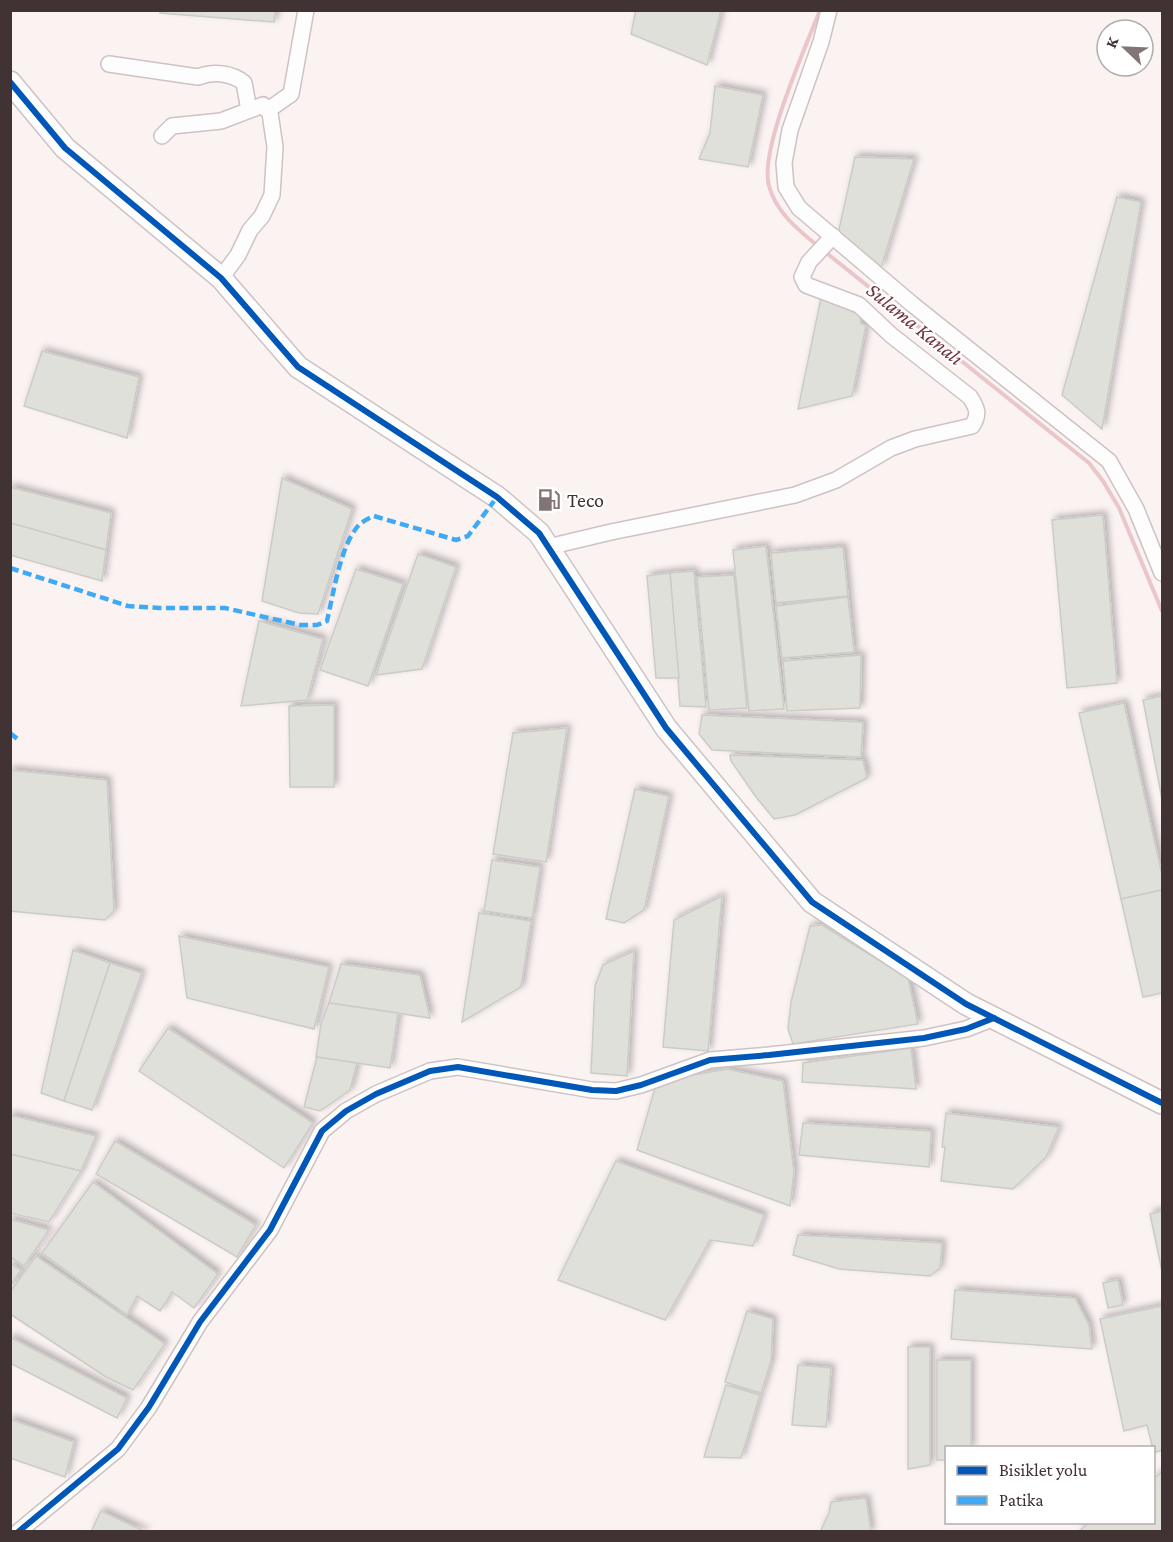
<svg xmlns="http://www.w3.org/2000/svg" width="1173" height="1542" viewBox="0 0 1173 1542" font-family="'Crimson Pro',serif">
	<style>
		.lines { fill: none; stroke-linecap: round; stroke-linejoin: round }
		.stream { stroke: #eac6c9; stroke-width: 4 }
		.building { fill: #dfe0da; stroke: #cbccc7; stroke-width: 1.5; filter: url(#shadow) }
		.street-casing { stroke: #cec2c3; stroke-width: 18 }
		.secondary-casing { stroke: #cec2c3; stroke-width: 24 }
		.street { stroke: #fefdfd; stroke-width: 15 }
		.secondary { stroke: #fefdfd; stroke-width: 21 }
		.quiet { stroke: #3fa9f5; stroke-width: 4.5; stroke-dasharray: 9 4.5; stroke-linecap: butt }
		.cycleway-casing { stroke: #fff; stroke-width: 10 }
		.cycleway { stroke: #0057b8; stroke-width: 6 }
		.labels { text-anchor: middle; stroke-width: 4.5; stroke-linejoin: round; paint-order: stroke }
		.poi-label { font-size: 20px; fill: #413233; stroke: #fff; text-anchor: start }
		.water-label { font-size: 21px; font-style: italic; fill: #70343d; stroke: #fff }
	</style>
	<defs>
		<filter id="shadow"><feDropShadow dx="3.5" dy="-3.5" stdDeviation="3" flood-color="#0004"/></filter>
	</defs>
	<rect width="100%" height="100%" fill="#fbf2f2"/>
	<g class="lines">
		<!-- stream -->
		<g class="stream">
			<path d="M 818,246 C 798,230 776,212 769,186 C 759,150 805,49 820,10"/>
			<polyline points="824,251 1089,463 1103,481 1119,508 1162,611"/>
		</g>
	</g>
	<!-- building -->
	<g class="building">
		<polygon points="160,10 275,10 274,22 160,13"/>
		<polygon points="636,10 721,10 707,65 631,34"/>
		<polygon points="715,86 763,95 748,167 699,159 710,133"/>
		<polygon points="855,157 914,159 881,268 838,234"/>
		<polygon points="1117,197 1141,202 1102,429 1062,395"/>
		<polygon points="821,298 860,314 861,324 866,325 852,396 798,409"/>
		<polygon points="42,351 139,377 127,438 24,406"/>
		<polygon points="282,478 352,509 318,614 299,613 262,601"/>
		<polygon points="10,487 111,513 106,550 10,523"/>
		<polygon points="1103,515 1117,683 1067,688 1052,520"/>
		<polygon points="11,523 106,550 102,581 10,555"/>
		<polygon points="766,546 784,709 749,711 733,550"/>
		<polygon points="843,547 848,596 776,603 771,553"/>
		<polygon points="418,554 456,567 422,669 376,675"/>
		<polygon points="356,569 403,584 368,686 320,670"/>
		<polygon points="694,571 706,707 680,706 670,573"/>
		<polygon points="670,573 679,678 656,678 647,576"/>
		<polygon points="734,575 747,708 709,710 697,577"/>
		<polygon points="848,597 854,652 782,658 776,606"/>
		<polygon points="259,621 323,639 307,700 241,706"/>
		<polygon points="861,655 860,708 787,711 783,661"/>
		<polygon points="1162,696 1162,799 1143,700"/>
		<polygon points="1124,703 1162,875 1162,890 1121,899 1079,713"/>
		<polygon points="334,705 334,787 290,787 289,706"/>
		<polygon points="702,715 863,722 861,757 712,750 699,734"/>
		<polygon points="567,728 546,862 493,854 513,733"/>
		<polygon points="730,755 863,760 867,778 795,815 774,819 756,797 731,761"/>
		<polygon points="10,770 107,780 114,911 105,920 10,911"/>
		<polygon points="635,789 669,796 644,910 624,923 606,919"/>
		<polygon points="492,860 540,867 532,918 484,911"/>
		<polygon points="1162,890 1162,993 1143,997 1121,899"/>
		<polygon points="722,896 708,1051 663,1047 674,920"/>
		<polygon points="479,913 531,921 521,987 462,1022"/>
		<polygon points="822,925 908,978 918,1024 793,1044 788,1029 791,1002 810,926"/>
		<polygon points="179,936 329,967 314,1029 187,998"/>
		<polygon points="73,950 110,963 64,1101 41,1093"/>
		<polygon points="634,951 627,1076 591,1073 595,986 603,965"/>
		<polygon points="110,963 142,973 92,1110 64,1101"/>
		<polygon points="341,964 420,975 430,1018 329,1003"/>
		<polygon points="329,1003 398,1013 390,1068 316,1057 321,1024"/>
		<polygon points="168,1028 313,1123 284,1168 139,1071"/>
		<polygon points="911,1048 916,1089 802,1082 803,1063"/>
		<polygon points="317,1057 357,1063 350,1090 320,1111 304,1107"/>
		<polygon points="727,1069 783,1081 794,1172 790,1206 637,1150 655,1088 687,1076"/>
		<polygon points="946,1113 1059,1127 1046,1157 1013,1189 941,1181 945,1147 942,1147"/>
		<polygon points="10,1115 96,1136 81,1171 10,1154"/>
		<polygon points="803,1123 931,1131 929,1167 799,1155"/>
		<polygon points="115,1141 256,1225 237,1257 96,1174"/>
		<polygon points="10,1154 81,1171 49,1222 10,1213"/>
		<polygon points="616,1161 764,1215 753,1246 710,1240 665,1320 558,1280"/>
		<polygon points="93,1182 218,1274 194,1308 172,1292 160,1311 137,1296 127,1315 42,1253"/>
		<polygon points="1162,1211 1162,1271 1150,1214"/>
		<polygon points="10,1219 49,1230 24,1266 10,1257"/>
		<polygon points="798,1235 942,1243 940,1268 930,1276 839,1269 793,1255"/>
		<polygon points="36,1256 165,1344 133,1390 106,1377 10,1314 10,1292"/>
		<polygon points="10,1263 21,1270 10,1286"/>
		<polygon points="1118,1280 1123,1305 1108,1308 1103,1283"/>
		<polygon points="955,1290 1075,1298 1089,1325 1092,1349 951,1339"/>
		<polygon points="1162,1306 1162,1450 1154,1453 1147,1425 1124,1431 1100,1319"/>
		<polygon points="747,1311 773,1319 771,1361 761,1393 725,1382"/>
		<polygon points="10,1337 127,1398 117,1418 10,1363"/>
		<polygon points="908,1347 930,1347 930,1465 908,1469"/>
		<polygon points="937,1360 971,1360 971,1448 946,1448 946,1460 937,1460"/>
		<polygon points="798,1365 831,1368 826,1427 792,1425"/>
		<polygon points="726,1385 760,1395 741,1458 704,1457"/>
		<polygon points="10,1419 74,1442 65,1477 10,1458"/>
		<polygon points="1162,1472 1162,1532 1078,1532 1090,1522 1154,1522 1154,1478"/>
		<polygon points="866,1498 871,1532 820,1532 829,1513 831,1502"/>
		<polygon points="101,1511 146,1532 91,1532"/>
	</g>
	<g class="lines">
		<!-- street casing -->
		<g class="street-casing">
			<g id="street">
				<polyline points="829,10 821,42 790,130 784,163 786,187 799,208 912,304 1109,461 1136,509 1162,573"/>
				<path d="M 109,64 L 198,77 C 214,71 232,73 244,83 L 249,110"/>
				<polyline points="268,110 291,94 306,10"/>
				<polyline points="162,136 172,126 221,121 263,105 270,113 275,147 272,195 262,216 250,230 238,255 221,278"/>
				<path d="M 548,547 L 611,532 L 795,495 L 836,480 L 891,448 L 915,439 L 972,426 C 980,414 977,408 970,397 L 891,335 L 859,305 L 806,285 L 802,277 L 809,262 L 833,236"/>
				<polyline points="18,1532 118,1449 149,1407 200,1322 270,1230 322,1131 346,1111 376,1094 430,1071 458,1067 592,1090 616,1091 641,1085 710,1060 769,1055 924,1038 966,1029 994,1018"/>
			</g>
		</g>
		<!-- secondary casing -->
		<g class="secondary-casing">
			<polyline id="secondary" points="10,82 65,148 221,278 298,367 497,497 539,533 666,728 812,902 966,1004 1162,1103"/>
		</g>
		<!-- street -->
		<use href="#street" class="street"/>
		<!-- secondary -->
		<use href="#secondary" class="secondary"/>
		<!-- quiet -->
		<g class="quiet">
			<path d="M 10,568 L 128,606 L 160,608 L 225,608 L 300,625 L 317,625 L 327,621 C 333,595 340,550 355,530 C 359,523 367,519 374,516 L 456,540 L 468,536 L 497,497"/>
			<polyline points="10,733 20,741"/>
		</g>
		<!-- cycleway casing -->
		<g class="cycleway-casing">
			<g id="cycleway">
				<polyline points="10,82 65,148 221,278 298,367 497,497 539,533 666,728 812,902 966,1004 1162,1103"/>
				<polyline points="18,1532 118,1449 149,1407 200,1322 270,1230 322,1131 346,1111 376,1094 430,1071 458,1067 592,1090 616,1091 641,1085 710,1060 769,1055 924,1038 966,1029 994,1018"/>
			</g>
		</g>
		<!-- cycleway -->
		<use href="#cycleway" class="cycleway"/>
	</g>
	<!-- icons -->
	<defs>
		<g id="fuel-bare" transform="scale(1.8)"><path d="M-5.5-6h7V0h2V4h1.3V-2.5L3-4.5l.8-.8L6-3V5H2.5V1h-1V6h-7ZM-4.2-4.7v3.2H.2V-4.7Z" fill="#827576" stroke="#fff" stroke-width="2.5" paint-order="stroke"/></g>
	</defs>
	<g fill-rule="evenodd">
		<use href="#fuel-bare" x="549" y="500"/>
	</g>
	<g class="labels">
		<!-- poi labels -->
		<g class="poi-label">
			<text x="567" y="507">Teco</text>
		</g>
		<!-- water labels -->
		<g class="water-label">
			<text transform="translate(915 324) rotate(39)" y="7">Sulama Kanalı</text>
		</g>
	</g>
	<!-- border -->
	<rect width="1173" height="1542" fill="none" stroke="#413233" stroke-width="24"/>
	<!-- legend -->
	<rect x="945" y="1446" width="210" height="78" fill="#ffffff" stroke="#b3adad" stroke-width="1.5"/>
	<rect x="957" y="1466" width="30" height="9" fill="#0057b8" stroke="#b3adad" stroke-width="1.5"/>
	<text x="999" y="1476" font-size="18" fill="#413233">Bisiklet yolu</text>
	<rect x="957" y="1496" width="30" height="9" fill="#3fa9f5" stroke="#b3adad" stroke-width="1.5"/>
	<text x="999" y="1506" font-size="18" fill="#413233">Patika</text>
	<!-- north arrow -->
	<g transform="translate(1125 48) rotate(293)"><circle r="28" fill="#ffffff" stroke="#b3adad" stroke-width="1.5"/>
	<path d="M0-4.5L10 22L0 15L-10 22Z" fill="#827576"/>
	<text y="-9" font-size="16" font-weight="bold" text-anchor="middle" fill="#413233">K</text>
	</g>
</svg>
